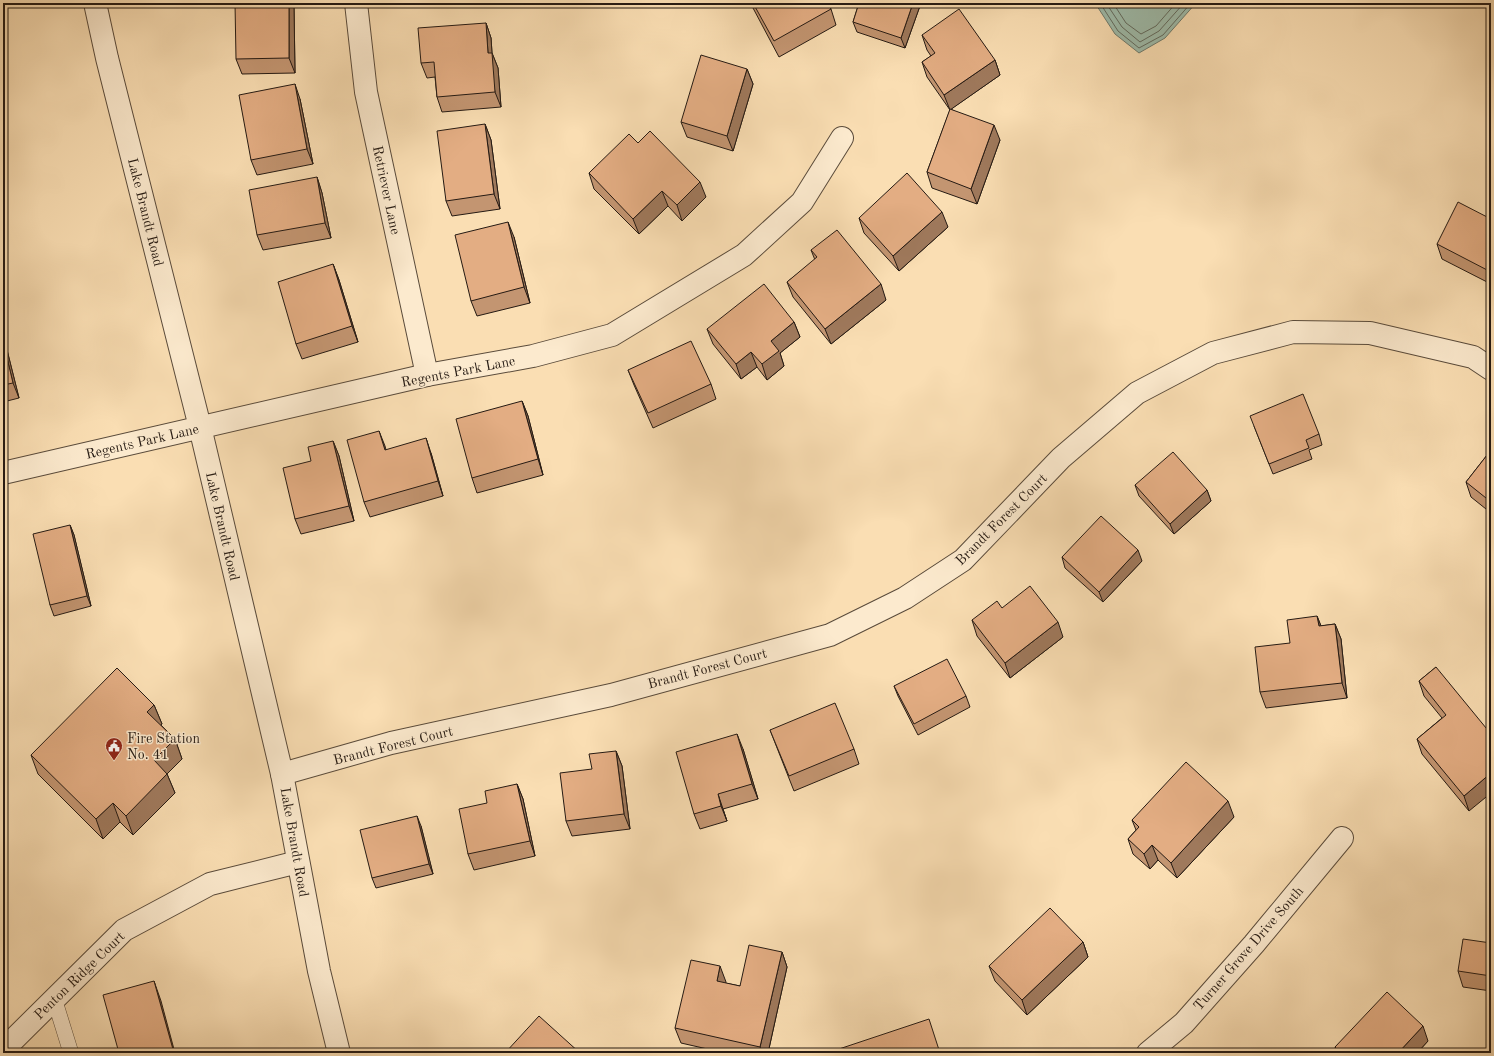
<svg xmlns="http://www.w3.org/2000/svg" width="1494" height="1056" viewBox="0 0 1494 1056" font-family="'Old Standard TT',serif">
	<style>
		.water { fill: #9ebcab; stroke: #6e7b6e }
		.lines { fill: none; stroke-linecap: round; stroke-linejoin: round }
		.shore { stroke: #626b5f; stroke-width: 1 }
		.service-casing { stroke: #5a4b3b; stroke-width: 16 }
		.minor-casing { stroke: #5a4b3b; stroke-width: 24 }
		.tertiary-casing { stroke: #5a4b3b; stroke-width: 24 }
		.service { stroke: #fceace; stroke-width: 15 }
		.minor { stroke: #fceace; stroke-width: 22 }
		.tertiary { stroke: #fceace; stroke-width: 22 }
		.wall { fill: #c39571; stroke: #251a13 }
		.shaded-wall { fill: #9f795c; stroke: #251a13 }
		.building { fill: #e3ad83; stroke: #251a13 }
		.labels { text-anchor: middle; stroke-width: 3; stroke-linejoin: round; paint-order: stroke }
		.street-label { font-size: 14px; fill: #251a13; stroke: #fceace }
		.poi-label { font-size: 14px; fill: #251a13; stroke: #fceace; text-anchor: start }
	</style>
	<rect width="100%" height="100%" fill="#fadeb3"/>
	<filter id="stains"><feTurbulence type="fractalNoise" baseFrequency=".005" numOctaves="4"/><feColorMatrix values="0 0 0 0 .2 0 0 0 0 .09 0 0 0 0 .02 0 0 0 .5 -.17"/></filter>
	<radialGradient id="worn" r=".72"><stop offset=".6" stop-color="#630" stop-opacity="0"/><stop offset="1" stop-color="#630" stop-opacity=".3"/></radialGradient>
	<!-- water -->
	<polygon class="water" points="1095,3 1196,3 1165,38 1139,53 1115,34"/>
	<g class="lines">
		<!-- shore -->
		<g class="shore">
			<polyline points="1100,3 1118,31 1139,48 1163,35 1191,3"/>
			<polyline points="1106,3 1122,27 1140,42 1159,31 1184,3"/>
			<polyline points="1113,3 1126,23 1141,34 1156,26 1176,3"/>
		</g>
		<!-- service casing -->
		<g class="service-casing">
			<polyline id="service" points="54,998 71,1053"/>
		</g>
		<!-- minor casing -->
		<g class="minor-casing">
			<g id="minor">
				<polyline points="356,3 366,92 427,375"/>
				<polyline points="3,473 427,375 533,356 612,335 744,255 802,202 842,138"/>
				<polyline points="282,774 391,743 611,695 830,635 905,598 963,560 1061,458 1137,393 1213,353 1293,332 1370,333 1473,357 1491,369"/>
				<polyline points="3,1050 124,930 210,884 298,862"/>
				<polyline points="1148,1053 1184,1023 1254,944 1342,838"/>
			</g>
		</g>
		<!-- tertiary casing -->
		<g class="tertiary-casing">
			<polyline id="tertiary" points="95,3 107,58 200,427 282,774 319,971 339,1053"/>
		</g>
		<!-- service -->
		<use href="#service" class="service"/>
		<!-- minor -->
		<use href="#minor" class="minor"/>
		<!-- tertiary -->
		<use href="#tertiary" class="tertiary"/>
	</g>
	<!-- wall -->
	<g class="wall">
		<polygon points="751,3 827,3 831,9 836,25 779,57 753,8"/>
		<polygon points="859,3 921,3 905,48 857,32 853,22"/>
		<polygon points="294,7 295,73 242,74 236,59"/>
		<polygon points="486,23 491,38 492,53 498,68 501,107 442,112 437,97 435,77 427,78 421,63"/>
		<polygon points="922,35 995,60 1000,75 951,109 1000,140 977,204 932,188 927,172 950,110 927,77 922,62 931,56 927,50"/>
		<polygon points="747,69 753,84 733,151 687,137 681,122"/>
		<polygon points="300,99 313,164 257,175 251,160"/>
		<polygon points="485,124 491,140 500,209 452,216 446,201"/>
		<polygon points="638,143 706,197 682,221 668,206 639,234 594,189 589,173"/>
		<polygon points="317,177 322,193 331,238 263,250 257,235"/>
		<polygon points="859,218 948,227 899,271 864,233"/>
		<polygon points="1491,219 1491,284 1442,259 1437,244"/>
		<polygon points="514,237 530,303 477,316 471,301"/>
		<polygon points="811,250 886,300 831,344 793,297 787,282 815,260"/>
		<polygon points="333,264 339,280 358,342 302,359 296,344"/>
		<polygon points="794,322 800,337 780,353 784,366 767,380 757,367 741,379 713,344 707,329"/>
		<polygon points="3,334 19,398 3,402"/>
		<polygon points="628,370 711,384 716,399 653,428 634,385"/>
		<polygon points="522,401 528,416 543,475 477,493 472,478"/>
		<polygon points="1254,426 1319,434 1322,445 1309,450 1312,459 1273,474"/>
		<polygon points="333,441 339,456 354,521 301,534 295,519"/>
		<polygon points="386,450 431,453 443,496 370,517 364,502"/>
		<polygon points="1491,450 1491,513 1471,497 1466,482"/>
		<polygon points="1135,485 1207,490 1211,501 1174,534 1139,496"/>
		<polygon points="70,525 74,535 91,606 54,616 50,605"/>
		<polygon points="1062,557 1142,561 1103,602 1065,568"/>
		<polygon points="1317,616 1321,626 1335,624 1341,639 1347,698 1266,708 1260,692 1290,643"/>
		<polygon points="972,620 1063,637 1010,678 977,636"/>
		<polygon points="1436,667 1469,811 1422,754 1417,739 1442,718 1424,696 1419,681"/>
		<polygon points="894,686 966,696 970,707 918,735 898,696"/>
		<polygon points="154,705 162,724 161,725 175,739 182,759 167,774 175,793 133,835 120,822 103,839 38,774 31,755"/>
		<polygon points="770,730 854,749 859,764 794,791"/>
		<polygon points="743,749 758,799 723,809 727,821 700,829 694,814"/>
		<polygon points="616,751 622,766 630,829 572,836 566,821 592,769"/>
		<polygon points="517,784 523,799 535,856 474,870 468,854 487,803"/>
		<polygon points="1234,817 1177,878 1158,860 1150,869 1133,854 1128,839 1136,830 1132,820"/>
		<polygon points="421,826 433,874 376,888 372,878"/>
		<polygon points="1083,942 1088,957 1027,1015 995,981 989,966"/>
		<polygon points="1491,943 1491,991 1463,987 1458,971"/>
		<polygon points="782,952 787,967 768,1053 725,1053 681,1043 675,1028 726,982 725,983 740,986"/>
		<polygon points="1428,1041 1417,1053 1337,1053 1335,1047"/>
	</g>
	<!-- shaded-wall -->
	<g class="shaded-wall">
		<polygon points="289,3 293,3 294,7 295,73 289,58"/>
		<polygon points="913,3 921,3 905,48 901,38"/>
		<polygon points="486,23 491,38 492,53 498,68 501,107 495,92 488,53"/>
		<polygon points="995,60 1000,75 950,110 944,95"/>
		<polygon points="747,69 753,84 733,151 727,136"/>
		<polygon points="295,84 300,99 313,164 307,149"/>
		<polygon points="485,124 491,140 500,209 494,194"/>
		<polygon points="994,125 1000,140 977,204 971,189"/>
		<polygon points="317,177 322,193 331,238 325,223"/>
		<polygon points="700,182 706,197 682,221 677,205"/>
		<polygon points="662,191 668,206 639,234 633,219"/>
		<polygon points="942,212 948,227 899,271 893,256"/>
		<polygon points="508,222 514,237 530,303 524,287"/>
		<polygon points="333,264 339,280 358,342 352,326"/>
		<polygon points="881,284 886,300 831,344 825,329"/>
		<polygon points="794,322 800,337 780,353 784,366 767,380 762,364 771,341"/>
		<polygon points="3,334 19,398 13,383 3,341"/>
		<polygon points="751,352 757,367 741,379 736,364"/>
		<polygon points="522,401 528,416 543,475 538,459"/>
		<polygon points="379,431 385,446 390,465 385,450"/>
		<polygon points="426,438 431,453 443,496 438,481"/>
		<polygon points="333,441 339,456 354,521 349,506"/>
		<polygon points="1207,490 1211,501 1174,534 1170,524"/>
		<polygon points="70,525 74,535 91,606 87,596"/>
		<polygon points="1138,550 1142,561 1103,602 1099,592"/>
		<polygon points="1317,616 1323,631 1319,626"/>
		<polygon points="1058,622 1063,637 1010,678 1005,663"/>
		<polygon points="1335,624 1341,639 1347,698 1342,683"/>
		<polygon points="154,705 162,724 154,731 147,712"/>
		<polygon points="737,734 743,749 758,799 752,784"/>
		<polygon points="175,739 182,759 167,774 175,793 133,835 126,816 154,760"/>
		<polygon points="616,751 622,766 630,829 624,814"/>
		<polygon points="1491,773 1491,793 1469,811 1464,796"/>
		<polygon points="517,784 523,799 535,856 530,841"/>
		<polygon points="718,794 727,821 721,806"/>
		<polygon points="1228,801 1234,817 1177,878 1171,863"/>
		<polygon points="113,803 120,822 103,839 96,819"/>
		<polygon points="417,816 421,826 433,874 429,864"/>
		<polygon points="1152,845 1158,860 1150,869 1144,854"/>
		<polygon points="1083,942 1088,957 1027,1015 1022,1000"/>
		<polygon points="782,952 787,967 768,1053 763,1053 760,1047"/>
		<polygon points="720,966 726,982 722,996 717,981"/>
		<polygon points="154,981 161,1001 175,1053 174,1053"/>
		<polygon points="1423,1026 1428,1041 1417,1053 1398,1053"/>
	</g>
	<!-- building -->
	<g class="building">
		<polygon points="235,3 289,3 289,58 236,59"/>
		<polygon points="753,3 827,3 831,9 774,41"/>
		<polygon points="859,3 913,3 901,38 853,22"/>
		<polygon points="959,9 995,60 944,95 922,62 935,53 922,35"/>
		<polygon points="486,23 488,53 492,53 495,92 437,97 434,62 421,63 418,28"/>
		<polygon points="701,55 747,69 727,136 681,122"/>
		<polygon points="295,84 307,149 251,160 239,95"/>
		<polygon points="950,109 994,125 971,189 927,172"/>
		<polygon points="485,124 494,194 446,201 437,131"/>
		<polygon points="650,131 700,182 677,205 662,191 633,219 589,173 629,134 638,143"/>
		<polygon points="907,173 942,212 893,256 859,218"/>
		<polygon points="317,177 325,223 257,235 249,190"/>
		<polygon points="1458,202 1491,219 1491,272 1437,244"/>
		<polygon points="508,222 524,287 471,301 455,235"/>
		<polygon points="837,230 881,284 825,329 787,282 817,257 811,250"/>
		<polygon points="333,264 352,326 296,344 278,282"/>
		<polygon points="764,284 794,322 771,341 779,351 762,364 751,352 736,364 707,329"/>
		<polygon points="3,341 13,383 3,385"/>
		<polygon points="691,341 711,384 648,413 628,370"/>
		<polygon points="1303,394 1319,434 1306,440 1309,448 1269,464 1250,416"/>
		<polygon points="522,401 538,459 472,478 456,419"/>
		<polygon points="379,431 385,450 426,438 438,481 364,502 347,440"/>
		<polygon points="333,441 349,506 295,519 283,468 311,461 308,447"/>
		<polygon points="1491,450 1491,502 1466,482"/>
		<polygon points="1173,452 1207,490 1170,524 1135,485"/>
		<polygon points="1101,516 1138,550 1099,592 1062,557"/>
		<polygon points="70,525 87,596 50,605 33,534"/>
		<polygon points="1030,586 1058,622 1005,663 972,620 997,601 1002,608"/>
		<polygon points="1317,616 1319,626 1335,624 1342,683 1260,692 1255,647 1290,643 1287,620"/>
		<polygon points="947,659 966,696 914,724 894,686"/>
		<polygon points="1436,667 1491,734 1491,773 1464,796 1417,739 1446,715 1419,681"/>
		<polygon points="117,668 154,705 147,712 175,739 154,760 167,774 126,816 113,803 96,819 31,755"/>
		<polygon points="835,703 854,749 789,776 770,730"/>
		<polygon points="737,734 752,784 718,794 721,806 694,814 676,752"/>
		<polygon points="616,751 624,814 566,821 560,773 592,769 589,754"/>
		<polygon points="1186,762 1228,801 1171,863 1152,845 1144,854 1128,839 1139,827 1132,820"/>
		<polygon points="517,784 530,841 468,854 459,809 487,803 485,791"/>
		<polygon points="417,816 429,864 372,878 360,830"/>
		<polygon points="1050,908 1083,942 1022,1000 989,966"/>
		<polygon points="1463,939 1491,943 1491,976 1458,971"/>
		<polygon points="749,945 782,952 760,1047 675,1028 691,960 720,966 717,981 740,986"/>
		<polygon points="154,981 174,1053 119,1053 103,995"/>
		<polygon points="1387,992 1423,1026 1398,1053 1341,1053 1335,1047"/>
		<polygon points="539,1016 580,1053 505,1053"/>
		<polygon points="929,1019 940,1053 834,1053 833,1051"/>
	</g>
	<!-- icons -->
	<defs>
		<g id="civic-pin" transform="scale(0.9)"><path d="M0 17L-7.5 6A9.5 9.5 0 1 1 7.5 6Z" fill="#8f2418" stroke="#fceace"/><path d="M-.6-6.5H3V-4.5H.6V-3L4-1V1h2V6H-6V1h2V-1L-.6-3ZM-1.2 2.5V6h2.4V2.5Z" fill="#fff"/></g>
	</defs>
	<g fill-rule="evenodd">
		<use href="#civic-pin" x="114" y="746"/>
	</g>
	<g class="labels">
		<!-- street labels -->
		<g class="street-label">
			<text transform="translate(387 190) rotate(78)" y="5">Retriever Lane</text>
			<text transform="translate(146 212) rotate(76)" y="5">Lake Brandt Road</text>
			<text transform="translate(458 371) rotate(-11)" y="5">Regents Park Lane</text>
			<text transform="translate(142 441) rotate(-13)" y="5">Regents Park Lane</text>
			<text transform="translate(1001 519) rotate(-45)" y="5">Brandt Forest Court</text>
			<text transform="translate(223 526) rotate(77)" y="5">Lake Brandt Road</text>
			<text transform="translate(707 668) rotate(-15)" y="5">Brandt Forest Court</text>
			<text transform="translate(393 745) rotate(-14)" y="5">Brandt Forest Court</text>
			<text transform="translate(295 842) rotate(80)" y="5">Lake Brandt Road</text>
			<text transform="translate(1248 948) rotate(-49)" y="5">Turner Grove Drive South</text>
			<text transform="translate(79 975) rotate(-44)" y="5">Penton Ridge Court</text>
		</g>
		<!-- poi labels -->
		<g class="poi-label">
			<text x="127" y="743">Fire Station<tspan x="127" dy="16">No. 41</tspan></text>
		</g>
	</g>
	<!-- margin -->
	<rect width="1494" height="1056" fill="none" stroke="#fadeb3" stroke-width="16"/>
	<rect x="4" y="4" width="1486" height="1048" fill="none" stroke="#251a13" stroke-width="2"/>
	<rect x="8" y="8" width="1478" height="1040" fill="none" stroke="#251a13"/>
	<rect width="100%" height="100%" filter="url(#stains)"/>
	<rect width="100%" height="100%" fill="url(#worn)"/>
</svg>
